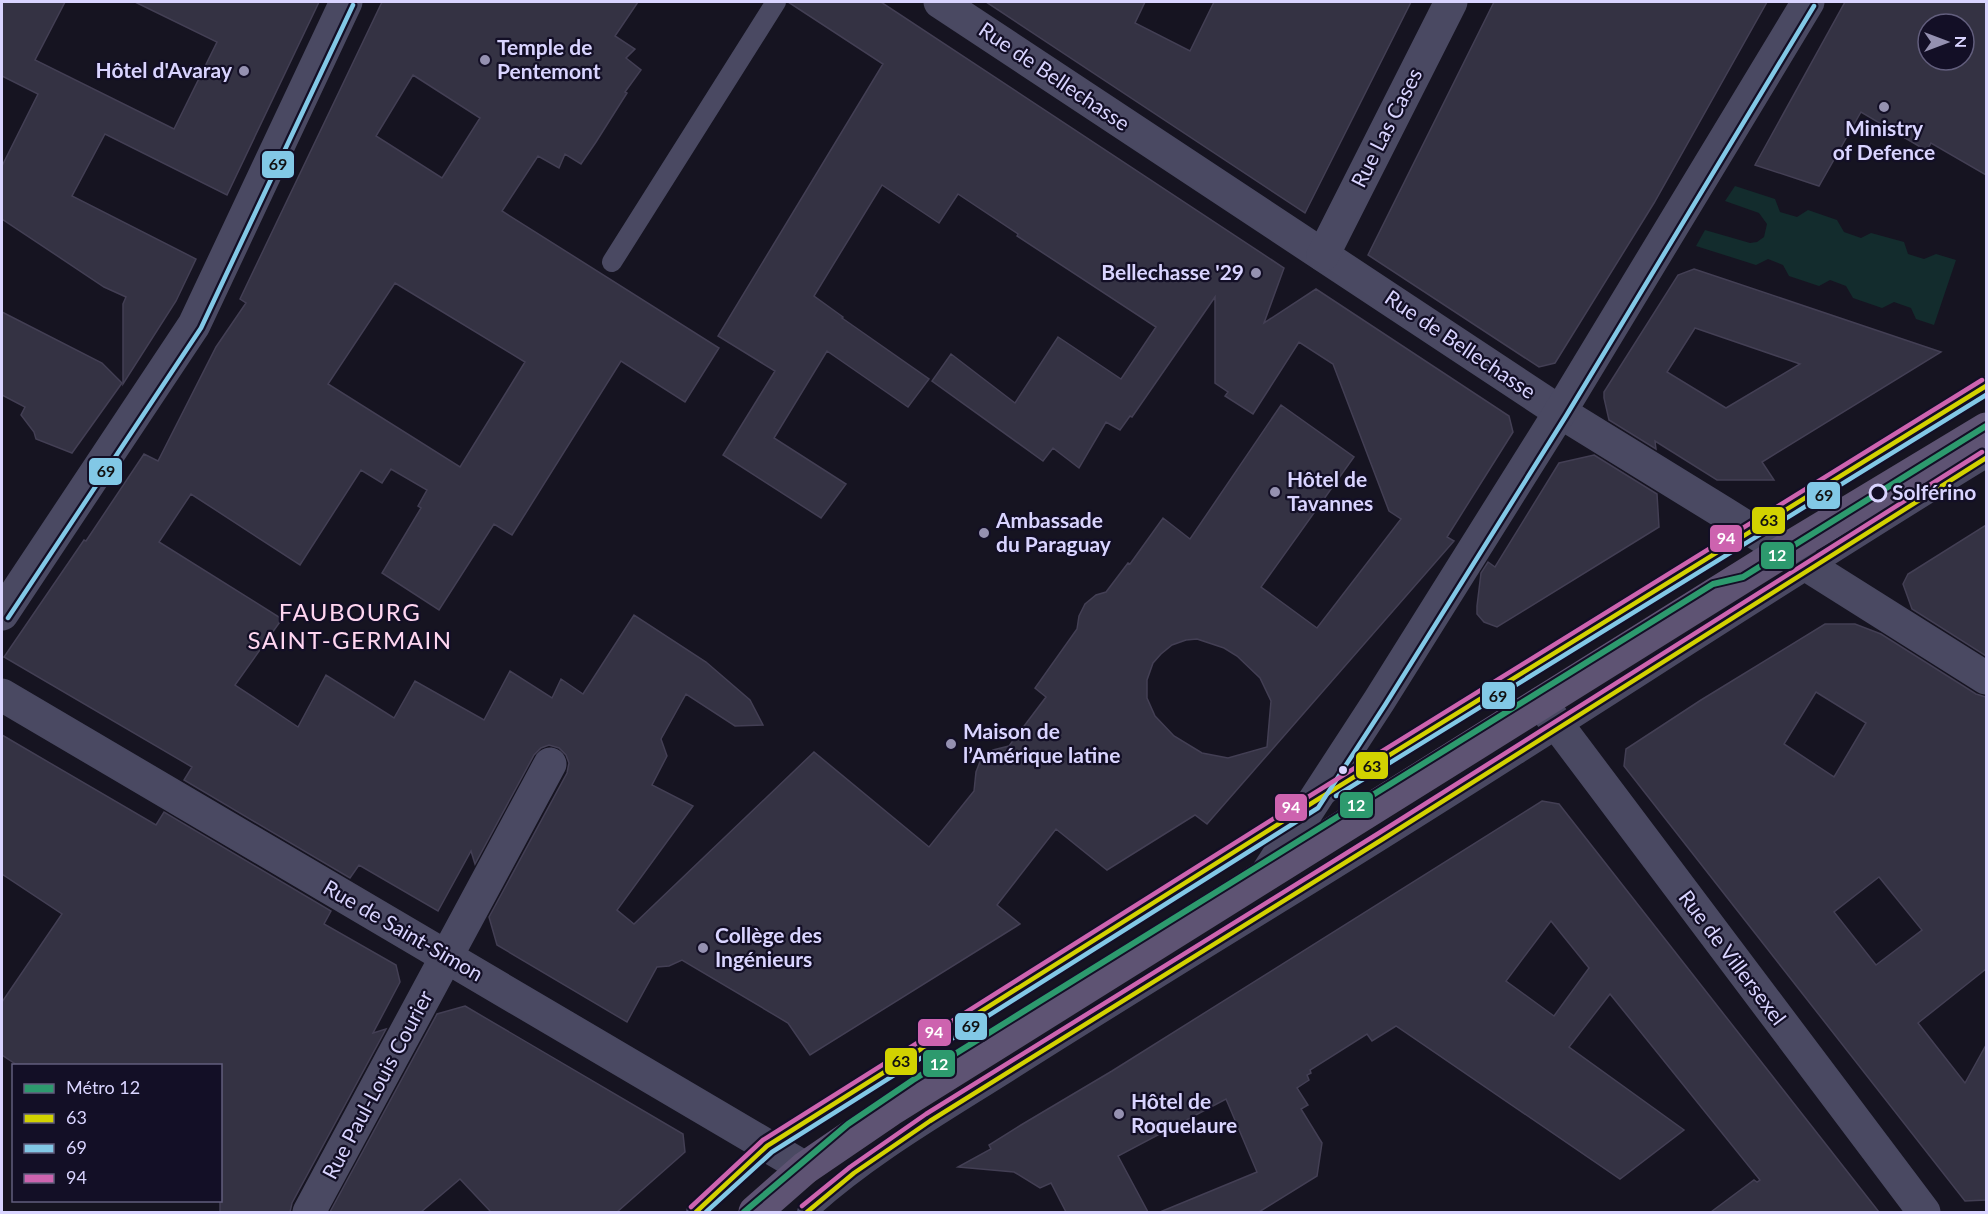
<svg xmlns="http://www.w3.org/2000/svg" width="1988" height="1214" viewBox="0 0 1988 1214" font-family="Lato,sans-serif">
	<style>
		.green { fill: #132c2d }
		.building { fill: #343243; stroke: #433f54; stroke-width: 1.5; fill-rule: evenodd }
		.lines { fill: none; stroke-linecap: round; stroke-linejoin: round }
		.service { stroke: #4a4962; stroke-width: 20 }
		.minor { stroke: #4a4962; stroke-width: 33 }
		.primary { stroke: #5e5373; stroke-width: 33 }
		.bus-1-casing { stroke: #130f26; stroke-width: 9 }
		.bus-2-casing { stroke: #130f26; stroke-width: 9 }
		.bus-3-casing { stroke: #130f26; stroke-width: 9 }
		.bus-1 { stroke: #d2d200; stroke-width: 4.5 }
		.bus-2 { stroke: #82c8e6; stroke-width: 4.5 }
		.bus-3 { stroke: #cd63af; stroke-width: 4.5 }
		.metro-1-casing { stroke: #130f26; stroke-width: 10 }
		.metro-1 { stroke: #2d9a6e; stroke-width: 6 }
		.poi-dot { fill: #9591b1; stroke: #130f26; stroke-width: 2 }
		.stop-dot { fill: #130f26; stroke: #d9d4ff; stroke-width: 3 }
		.bus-dot { fill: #d9d4ff; stroke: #130f26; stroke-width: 2 }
		.labels { text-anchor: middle; stroke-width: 4.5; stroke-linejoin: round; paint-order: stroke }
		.poi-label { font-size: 21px; font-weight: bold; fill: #d9d4ff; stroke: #130f26; text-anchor: start }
		.street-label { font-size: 21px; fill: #d9d4ff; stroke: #130f26 }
		.stop-label { font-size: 21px; font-weight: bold; fill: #d9d4ff; stroke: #130f26; text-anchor: start }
		.quarter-label { font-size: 24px; letter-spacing: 1.5px; fill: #ffd6f0; stroke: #130f26 }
		.line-badge { stroke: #130f26; stroke-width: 2 }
		.badge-label { font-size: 16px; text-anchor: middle; font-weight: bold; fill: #fff }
		.pale-badge-label { font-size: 16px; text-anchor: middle; font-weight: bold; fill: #111 }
	</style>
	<rect width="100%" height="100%" fill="#161421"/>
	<!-- green -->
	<polygon class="green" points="1735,186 1775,199 1780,212 1797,217 1808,210 1837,220 1844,232 1861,238 1871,233 1904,242 1908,254 1924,259 1936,254 1956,260 1934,325 1916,319 1911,308 1894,302 1882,308 1853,298 1846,286 1830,280 1819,286 1789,276 1783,265 1768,259 1756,265 1696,246 1705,230 1750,243 1757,242 1764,237 1767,224 1759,213 1725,201"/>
	<!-- building -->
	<g class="building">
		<polygon points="2,2 65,2 35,60 174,129 217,42 135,2 319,2 227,195 105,134 72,196 196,259 176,301 123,384 123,304 126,297 104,287 2,219 2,166 38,94 2,76"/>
		<path d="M 382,2 L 638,2 L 615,36 L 635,49 L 626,58 L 641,70 L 625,92 L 627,93 L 596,142 L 581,164 L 565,154 L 559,168 L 538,156 L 502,211 L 719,348 L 685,402 L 621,361 L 512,535 L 494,524 L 439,610 L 382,573 L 421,508 L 418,506 L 427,490 L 391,469 L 382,483 L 361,470 L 300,565 L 191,494 L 159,542 L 282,619 L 235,685 L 298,727 L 326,675 L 394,718 L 415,681 L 484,720 L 510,671 L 552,698 L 561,679 L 583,694 L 634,615 L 706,662 L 750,700 L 763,725 L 735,726 L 686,694 L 661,739 L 667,756 L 652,785 L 693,806 L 617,910 L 634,924 L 814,752 L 929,847 L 974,791 L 976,772 L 981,759 L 993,750 L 1009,746 L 1046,697 L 1035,688 L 1077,629 L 1079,616 L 1085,604 L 1096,595 L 1106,592 L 1128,563 L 1130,564 L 1163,518 L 1190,539 L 1281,405 L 1354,457 L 1261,587 L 1317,628 L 1401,519 L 1389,511 L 1333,364 L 1299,342 L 1253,414 L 1225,396 L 1228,392 L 1215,383 L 1215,297 L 1132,417 L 1130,416 L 1120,430 L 1106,422 L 1079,468 L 1053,448 L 1043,461 L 932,381 L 951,354 L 1015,403 L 1058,337 L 1121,379 L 1156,327 L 1017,236 L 1018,234 L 958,194 L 939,223 L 882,185 L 814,296 L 843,317 L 842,318 L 929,379 L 908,407 L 827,351 L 774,438 L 846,484 L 821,518 L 723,455 L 775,371 L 718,336 L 883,64 L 788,2 L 881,2 L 1284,268 L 1264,323 L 1316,289 L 1509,416 L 1513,432 L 1447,537 L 1454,541 L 1207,824 L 1195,815 L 1107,870 L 1056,829 L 997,905 L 1020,924 L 810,1055 L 788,1023 L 682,960 L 669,966 L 657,967 L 627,1022 L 497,945 L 489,917 L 567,773 L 569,763 L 566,755 L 559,748 L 549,745 L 541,748 L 534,755 L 475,864 L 471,851 L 438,911 L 359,865 L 350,878 L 184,780 L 192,767 L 4,657 L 84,540 L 86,541 L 144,454 L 158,461 L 216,347 L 246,303 L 240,299 ZM 413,75 L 480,118 L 442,178 L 376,136 ZM 395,283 L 525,362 L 460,467 L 328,384 ZM 1197,639 L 1224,648 L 1237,656 L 1260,678 L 1271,701 L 1267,747 L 1228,758 L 1202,753 L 1174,736 L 1155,716 L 1147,698 L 1147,680 L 1153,663 L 1161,654 L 1172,645 L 1186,640 Z"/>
		<polygon points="986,2 1145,2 1135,23 1190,51 1214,2 1411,2 1305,213"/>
		<polygon points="1494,2 1767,2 1654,203 1555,363 1539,367 1368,255"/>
		<path d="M 1845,2 L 1986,2 L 1986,175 L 1931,143 L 1927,151 L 1861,112 L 1819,186 L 1755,165 ZM 1928,24 L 1964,24 L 1964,60 L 1928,60 Z"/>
		<path d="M 1694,269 L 1727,280 L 1941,352 L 1762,462 L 1774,480 L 1717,480 L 1655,441 L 1656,449 L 1609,420 L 1604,398 L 1604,392 L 1678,275 ZM 1695,328 L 1800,364 L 1726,408 L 1667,372 Z"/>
		<polygon points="2,312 102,363 122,383 72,453 36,439 34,432 21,415 25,407 2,395"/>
		<polygon points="1594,455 1657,494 1659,527 1497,627 1484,622 1477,614 1477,606 1481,573 1488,562 1495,567 1559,463"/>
		<polygon points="1986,525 1986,656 1912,609 1903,584 1908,574 1913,571"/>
		<path d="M 1825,624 L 1855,624 L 1881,634 L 1976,694 L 1986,697 L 1986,969 L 1918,1023 L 1965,1083 L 1986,1045 L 1986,1200 L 1965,1201 L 1624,766 L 1626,749 L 1701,700 ZM 1816,692 L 1866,723 L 1834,777 L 1784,744 ZM 1879,877 L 1922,930 L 1876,965 L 1834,912 Z"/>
		<polygon points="2,735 156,825 164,812 331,911 324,924 396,965 400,982 373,1033 386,1029 292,1203 290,1212 220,1212 220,1065 17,1065 2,1055 2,1002 62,914 2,874"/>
		<path d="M 1542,801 L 1559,804 L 1879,1212 L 1711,1212 L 1754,1180 L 1757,1182 L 1760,1180 L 1610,994 L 1569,1047 L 1684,1130 L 1620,1179 L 1396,1026 L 1372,1041 L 1367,1034 L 1310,1070 L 1311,1073 L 1307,1075 L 1309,1080 L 1297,1088 L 1308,1105 L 1301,1109 L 1322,1143 L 1317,1176 L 1259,1212 L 1160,1212 L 1257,1172 L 1226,1099 L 1118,1156 L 1148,1212 L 1066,1212 L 1051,1183 L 1040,1188 L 1014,1172 L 958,1167 L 991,1149 L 989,1145 L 1021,1125 L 1112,1071 ZM 1551,921 L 1589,968 L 1554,1016 L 1506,981 Z"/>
		<polygon points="465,1006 683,1134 685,1152 617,1212 491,1212 460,1179 421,1212 330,1212 437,1014"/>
	</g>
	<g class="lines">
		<!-- service -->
		<g class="service">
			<polyline points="612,262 776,2"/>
			<polyline points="696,1212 767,1146 1312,803 1986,386"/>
			<path d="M 807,1212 C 867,1157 940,1115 1008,1072 C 1104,1011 1200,952 1296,893 C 1528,751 1754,600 1986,458"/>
		</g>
		<!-- minor -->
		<g class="minor">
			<polyline points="940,2 1560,412 1724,513 1986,678"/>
			<polyline points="1323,255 1451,2"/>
			<polyline points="2,614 194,325 346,2"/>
			<polyline points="2,695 805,1168"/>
			<polyline points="1541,703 1924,1212"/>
			<polyline points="1267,873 1379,701 1560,412 1808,2"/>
			<polyline points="309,1212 550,764"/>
		</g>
		<!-- primary -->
		<polyline class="primary" points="755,1212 805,1168 890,1110 1784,551 1986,429"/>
		<!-- bus-1 casing -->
		<g class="bus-1-casing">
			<g id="bus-1">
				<polyline points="696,1212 767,1146 1312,803 1986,386"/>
				<polyline points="807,1212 854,1173 930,1121 1383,839 1986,458"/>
			</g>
		</g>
		<!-- bus-2 casing -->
		<g class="bus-2-casing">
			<g id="bus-2">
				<polyline points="8,618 201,328 353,5"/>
				<polyline points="1336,796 1986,395"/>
				<polyline points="706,1212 772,1152 1318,808 1385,705 1566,416 1814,6"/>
			</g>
		</g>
		<!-- bus-3 casing -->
		<g class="bus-3-casing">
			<g id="bus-3">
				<polyline points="802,1206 850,1167 926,1114 1379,833 1982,452"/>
				<polyline points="691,1207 763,1140 1308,797 1982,380"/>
			</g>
		</g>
		<!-- bus-1 -->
		<use href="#bus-1" class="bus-1"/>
		<!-- bus-2 -->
		<use href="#bus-2" class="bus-2"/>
		<!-- bus-3 -->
		<use href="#bus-3" class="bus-3"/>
		<!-- metro-1 casing -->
		<g class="metro-1-casing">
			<polyline id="metro-1" points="744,1212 848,1124 913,1080 1713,584 1743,577 1986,426"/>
		</g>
		<!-- metro-1 -->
		<use href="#metro-1" class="metro-1"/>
	</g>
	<!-- markers -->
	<g class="poi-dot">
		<circle cx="485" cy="60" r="6"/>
		<circle cx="244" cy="71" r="6"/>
		<circle cx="1884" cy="107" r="6"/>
		<circle cx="1256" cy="273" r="6"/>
		<circle cx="1275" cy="492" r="6"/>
		<circle cx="984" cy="533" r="6"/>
		<circle cx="951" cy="744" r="6"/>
		<circle cx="703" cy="948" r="6"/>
		<circle cx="1119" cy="1114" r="6"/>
	</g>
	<circle class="stop-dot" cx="1878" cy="493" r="8"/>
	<circle class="bus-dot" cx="1343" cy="770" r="5"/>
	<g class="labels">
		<!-- poi labels -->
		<g class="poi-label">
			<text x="497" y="55">Temple de<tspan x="497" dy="24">Pentemont</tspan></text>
			<text x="232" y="78" text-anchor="end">Hôtel d'Avaray</text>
			<text x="1884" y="136" text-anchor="middle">Ministry<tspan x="1884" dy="24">of Defence</tspan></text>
			<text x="1244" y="280" text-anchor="end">Bellechasse '29</text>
			<text x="1287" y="487">Hôtel de<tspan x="1287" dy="24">Tavannes</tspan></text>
			<text x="996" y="528">Ambassade<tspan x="996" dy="24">du Paraguay</tspan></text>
			<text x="963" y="739">Maison de<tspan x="963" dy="24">l’Amérique latine</tspan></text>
			<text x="715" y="943">Collège des<tspan x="715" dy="24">Ingénieurs</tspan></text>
			<text x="1131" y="1109">Hôtel de<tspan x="1131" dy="24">Roquelaure</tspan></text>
		</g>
		<!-- street labels -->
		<g class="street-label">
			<text transform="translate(1054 77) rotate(34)" y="7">Rue de Bellechasse</text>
			<text transform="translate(1387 128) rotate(-63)" y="7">Rue Las Cases</text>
			<text transform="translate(1460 345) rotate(34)" y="7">Rue de Bellechasse</text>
			<text transform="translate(403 931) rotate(30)" y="7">Rue de Saint-Simon</text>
			<text transform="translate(1732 958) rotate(53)" y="7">Rue de Villersexel</text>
			<text transform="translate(378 1085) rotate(-62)" y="7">Rue Paul-Louis Courier</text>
		</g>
		<!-- stop labels -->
		<g class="stop-label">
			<text x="1892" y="500">Solférino</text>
		</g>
		<!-- quarter labels -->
		<g class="quarter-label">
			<text x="350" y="621">FAUBOURG<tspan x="350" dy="28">SAINT-GERMAIN</tspan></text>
		</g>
	</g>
	<g class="line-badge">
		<rect x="261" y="150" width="34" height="29" rx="6" fill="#82c8e6"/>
		<rect x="88" y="457" width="35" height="29" rx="6" fill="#82c8e6"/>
		<rect x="1806" y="481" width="35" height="29" rx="6" fill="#82c8e6"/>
		<rect x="1751" y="506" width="35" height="29" rx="6" fill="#d2d200"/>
		<rect x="1709" y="524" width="34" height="29" rx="6" fill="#cd63af"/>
		<rect x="1760" y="541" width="35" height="29" rx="6" fill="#2d9a6e"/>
		<rect x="1481" y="681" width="35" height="29" rx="6" fill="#82c8e6"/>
		<rect x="1355" y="751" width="34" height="29" rx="6" fill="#d2d200"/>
		<rect x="1339" y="791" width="35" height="28" rx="6" fill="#2d9a6e"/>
		<rect x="1274" y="793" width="34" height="29" rx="6" fill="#cd63af"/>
		<rect x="954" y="1012" width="34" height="29" rx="6" fill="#82c8e6"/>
		<rect x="917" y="1018" width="35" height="29" rx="6" fill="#cd63af"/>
		<rect x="884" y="1047" width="34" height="29" rx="6" fill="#d2d200"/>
		<rect x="922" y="1049" width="34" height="29" rx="6" fill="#2d9a6e"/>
	</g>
	<g class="badge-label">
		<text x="1726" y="544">94</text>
		<text x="1777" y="561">12</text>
		<text x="1356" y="811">12</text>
		<text x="1291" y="813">94</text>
		<text x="934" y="1038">94</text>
		<text x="939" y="1070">12</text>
	</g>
	<g class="pale-badge-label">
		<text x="278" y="170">69</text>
		<text x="106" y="477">69</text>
		<text x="1824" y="501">69</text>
		<text x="1769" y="526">63</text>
		<text x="1498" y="702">69</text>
		<text x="1372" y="772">63</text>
		<text x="971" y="1032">69</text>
		<text x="901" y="1067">63</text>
	</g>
	<!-- border -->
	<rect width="1988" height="1214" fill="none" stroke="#d9d4ff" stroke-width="6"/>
	<!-- legend -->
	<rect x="12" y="1064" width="210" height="138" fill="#130f26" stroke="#625e7d" stroke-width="1.5"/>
	<rect x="24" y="1084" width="30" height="9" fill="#2d9a6e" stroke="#625e7d" stroke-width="1.5"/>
	<text x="66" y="1094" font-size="18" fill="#d9d4ff">Métro 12</text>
	<rect x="24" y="1114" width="30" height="9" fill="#d2d200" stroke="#625e7d" stroke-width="1.5"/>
	<text x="66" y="1124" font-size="18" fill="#d9d4ff">63</text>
	<rect x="24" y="1144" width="30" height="9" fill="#82c8e6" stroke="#625e7d" stroke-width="1.5"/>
	<text x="66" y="1154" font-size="18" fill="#d9d4ff">69</text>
	<rect x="24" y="1174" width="30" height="9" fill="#cd63af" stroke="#625e7d" stroke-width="1.5"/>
	<text x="66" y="1184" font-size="18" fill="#d9d4ff">94</text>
	<!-- north arrow -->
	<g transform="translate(1946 42) rotate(90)"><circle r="28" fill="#130f26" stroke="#625e7d" stroke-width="1.5"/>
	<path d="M0-4.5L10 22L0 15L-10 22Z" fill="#9591b1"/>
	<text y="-9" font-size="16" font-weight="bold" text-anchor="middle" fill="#d9d4ff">N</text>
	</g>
</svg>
